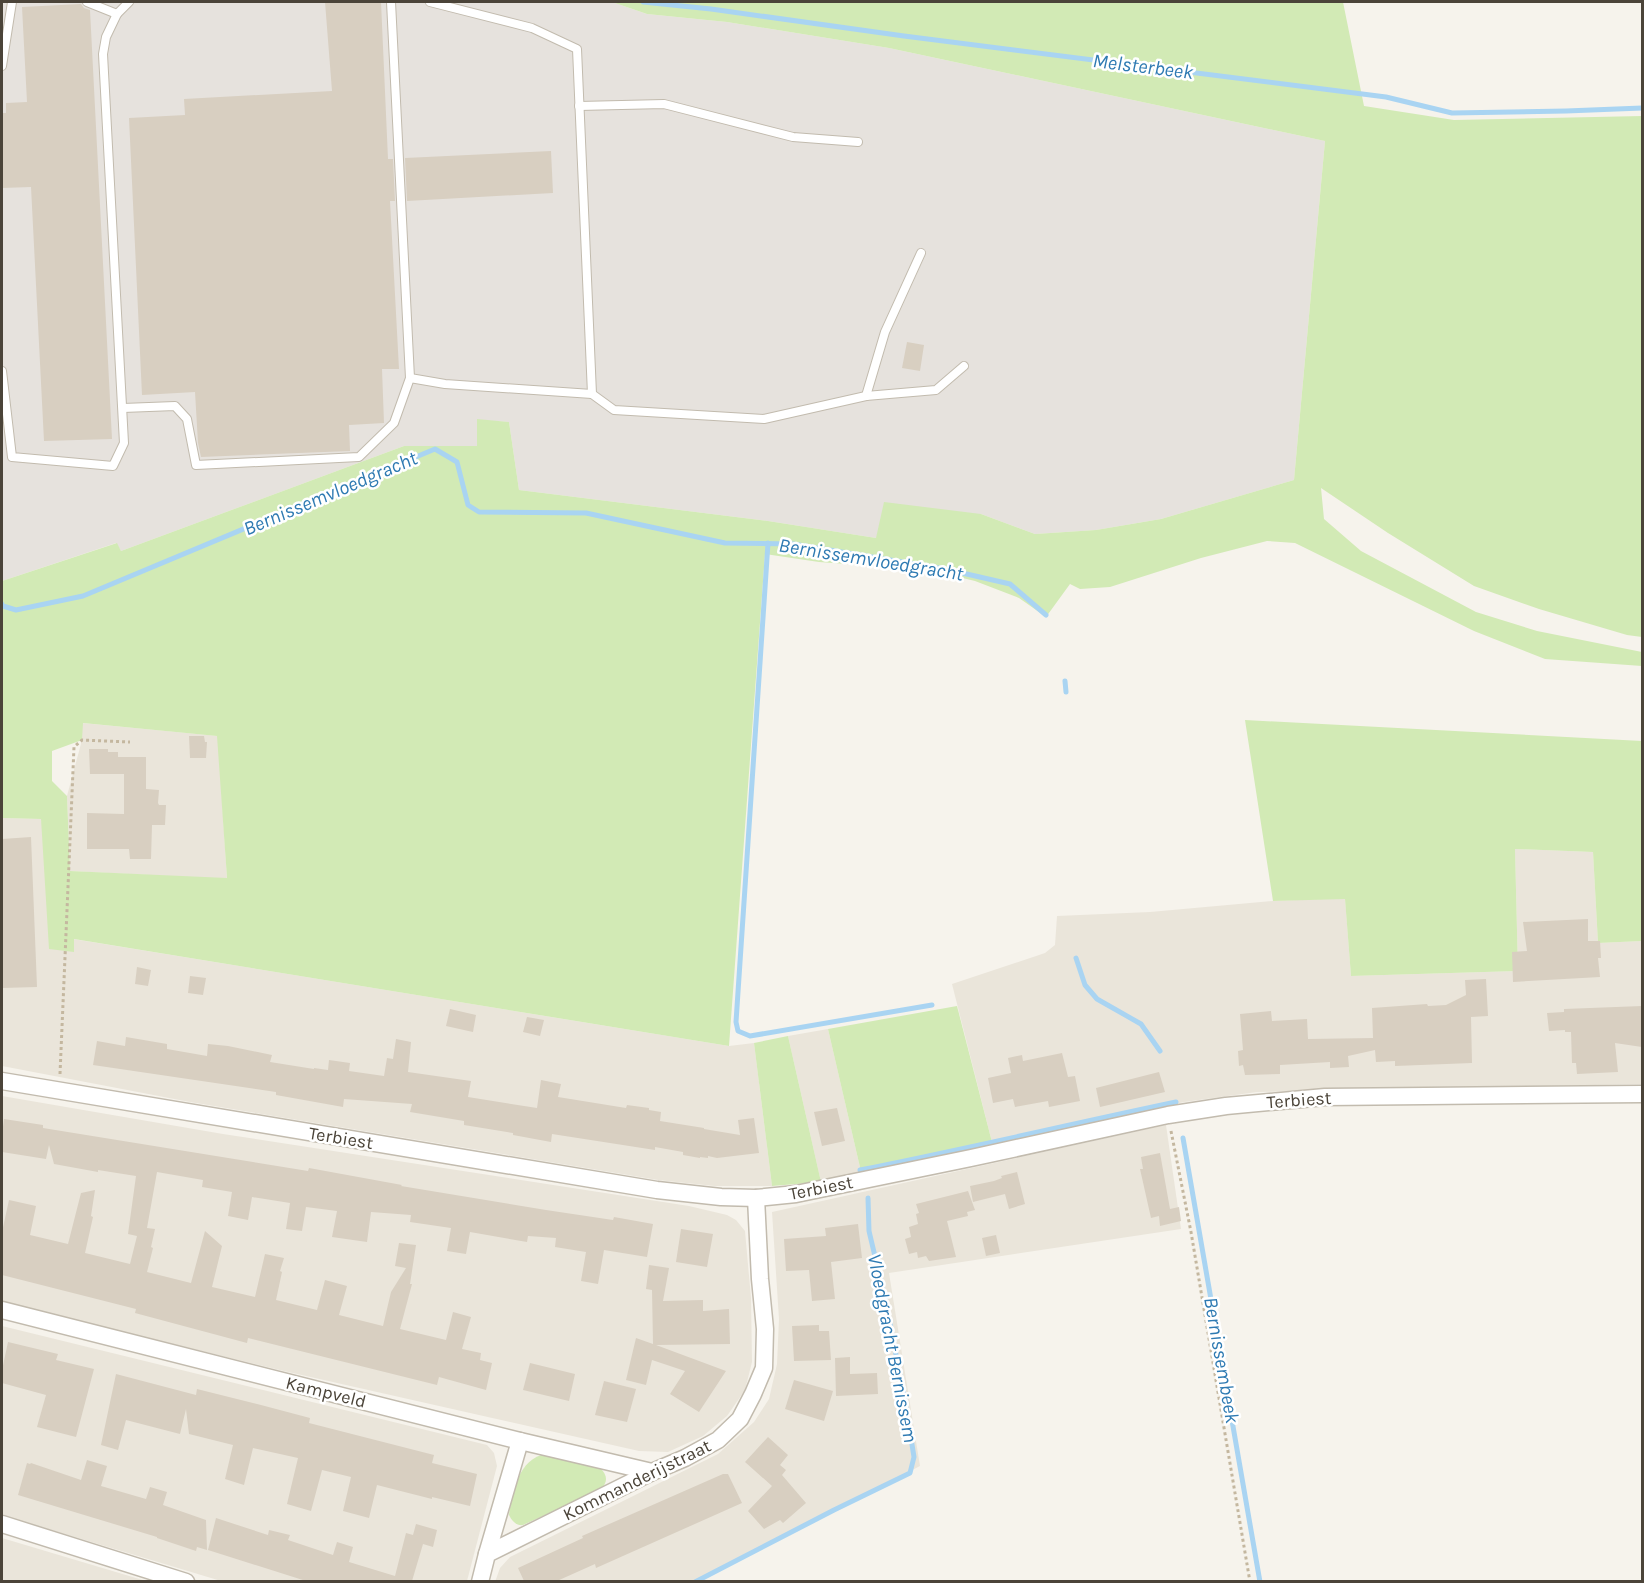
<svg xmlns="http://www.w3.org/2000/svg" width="1644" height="1583" viewBox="0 0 1644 1583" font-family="Karla,sans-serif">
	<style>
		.residential { fill: #eae5da }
		.industrial { fill: #e6e2dd }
		.green { fill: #d2eab5; fill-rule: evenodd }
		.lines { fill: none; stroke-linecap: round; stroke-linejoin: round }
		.stream { stroke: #a9d4f2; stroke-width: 5 }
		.building { fill: #d8cfc1 }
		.service-casing { stroke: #c2bbae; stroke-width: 10 }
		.minor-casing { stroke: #c2bbae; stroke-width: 19 }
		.path { stroke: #c4b79f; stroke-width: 3; stroke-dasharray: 3 3; stroke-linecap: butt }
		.service { stroke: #fff; stroke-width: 8 }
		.minor { stroke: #fff; stroke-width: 16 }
		.labels { text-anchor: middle; stroke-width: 5; stroke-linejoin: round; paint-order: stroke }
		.street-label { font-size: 18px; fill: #4b4439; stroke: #fff }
		.water-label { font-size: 20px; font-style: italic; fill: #2e7ab2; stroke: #fff }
	</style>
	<rect width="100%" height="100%" fill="#f6f3ec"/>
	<!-- residential -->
	<g class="residential">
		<polygon points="82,723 218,736 227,879 70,871 67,796 82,740"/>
		<polygon points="2,818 41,819 73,939 729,1046 754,1043 772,1186 715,1186 658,1180 190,1102 2,1066"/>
		<polygon points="1515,849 1593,852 1598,943 1642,941 1642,1084 1257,1092 1184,1102 993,1146 952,984 1045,953 1055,945 1057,916 1150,912 1273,901 1345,898 1351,976 1518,971"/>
		<polygon points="828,1029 862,1176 821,1182 788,1036"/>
		<polygon points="2,1096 223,1134 689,1206 727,1215 736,1220 745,1231 751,1298 752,1362 745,1390 727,1416 703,1436 668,1452 639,1451 284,1371 2,1302"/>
		<polygon points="1166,1125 1181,1229 889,1273 920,1466 701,1581 495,1582 500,1568 510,1557 718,1454 754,1422 769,1399 777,1364 779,1319 772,1212"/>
		<polygon points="2,1326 487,1445 494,1453 497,1466 467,1581 221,1581 2,1515"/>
		<polygon points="2,1538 146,1581 2,1581"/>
	</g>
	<!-- industrial -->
	<polygon class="industrial" points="2,2 612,2 647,14 727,22 889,48 1325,141 1294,480 1161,519 1096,530 1035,534 981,514 876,538 768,521 519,490 509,422 477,420 478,446 404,446 121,551 116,543 2,581"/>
	<!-- green -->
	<g class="green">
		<path d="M 612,2 L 1343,2 L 1364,106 L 1454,120 L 1642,116 L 1642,637 L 1627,635 L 1539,609 L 1474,586 L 1388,533 L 1321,488 L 1324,519 L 1361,551 L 1476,612 L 1537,631 L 1642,652 L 1642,666 L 1545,659 L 1474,631 L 1295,543 L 1267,541 L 1201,558 L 1110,587 L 1080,589 L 1070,584 L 1046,617 L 1019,598 L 975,581 L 930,570 L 819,562 L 765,554 L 729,1046 L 74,939 L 74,952 L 49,949 L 41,819 L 2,818 L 2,581 L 117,543 L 121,551 L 404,446 L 477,446 L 477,419 L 509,422 L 519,490 L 768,521 L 876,538 L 884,502 L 981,514 L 1035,534 L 1096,530 L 1161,519 L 1294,480 L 1325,141 L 889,48 L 727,22 L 647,14 ZM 83,723 L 217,736 L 227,878 L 70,871 L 67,796 L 52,781 L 52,751 L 82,740 Z"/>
		<polygon points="1245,720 1642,741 1642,941 1598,943 1593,852 1515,849 1518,971 1351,976 1345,899 1273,901"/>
		<polygon points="957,1006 993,1146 862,1176 828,1029"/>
		<polygon points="788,1036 821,1182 772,1186 754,1043"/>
		<path d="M 546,1454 L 600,1468 C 608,1475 608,1483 600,1490 L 523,1525 C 516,1526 512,1521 509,1515 C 512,1492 519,1458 546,1454 Z"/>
	</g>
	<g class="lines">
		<!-- stream -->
		<g class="stream">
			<polyline points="643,2 711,9 904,36 1386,97 1452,113 1566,111 1642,108"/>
			<polyline points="768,543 736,1022 738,1031 750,1036 932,1005"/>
			<polyline points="2,604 3,606 16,610 83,596 435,449 457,462 468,505 479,512 586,513 725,543 793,544 945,569 1010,584 1046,615"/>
			<polyline points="1065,681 1066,692"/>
			<polyline points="1076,958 1085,985 1097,999 1141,1024 1160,1051"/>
			<polyline points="1183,1138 1260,1582"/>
			<path d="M 860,1170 C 966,1149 1071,1124 1176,1102"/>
			<polyline points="695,1582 834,1510 910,1473 914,1457 905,1401 886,1303 869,1231 868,1198"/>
		</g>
	</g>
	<!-- building -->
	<g class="building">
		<polygon points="325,2 381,2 388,159 393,159 395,201 390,201 399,369 382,369 384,423 349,425 350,451 201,457 198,443 195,392 142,395 129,118 185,115 184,99 332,91"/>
		<polygon points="81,4 84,8 90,10 112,439 44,441 31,187 2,188 2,113 6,113 6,103 27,102 22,7"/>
		<polygon points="551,151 553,193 407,201 405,158"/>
		<polygon points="907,342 924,345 920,371 902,368"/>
		<polygon points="189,736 204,736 205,742 207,742 206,758 190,758"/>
		<polygon points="89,749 108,749 108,752 118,752 118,757 146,757 146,789 159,790 158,803 159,805 166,805 165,825 152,825 151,859 130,859 129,849 87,849 87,813 124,814 124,774 90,774"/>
		<polygon points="31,837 37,987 2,988 2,839"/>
		<polygon points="1588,919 1588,941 1600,941 1601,958 1598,958 1600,977 1513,982 1512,952 1527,951 1523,922"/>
		<polygon points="137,967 151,970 148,986 135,984"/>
		<polygon points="190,976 206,978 203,995 188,993"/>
		<polygon points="1486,979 1488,1016 1471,1017 1472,1063 1395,1066 1395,1061 1376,1062 1375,1050 1348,1056 1349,1067 1330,1068 1330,1062 1280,1065 1280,1074 1245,1075 1243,1065 1239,1066 1238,1051 1243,1050 1240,1014 1271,1011 1272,1021 1307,1019 1308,1039 1373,1038 1372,1008 1427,1004 1428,1006 1446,1005 1466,995 1465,980"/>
		<polygon points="1642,1006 1642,1047 1615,1043 1618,1072 1577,1074 1576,1063 1572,1063 1571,1032 1565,1032 1565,1030 1549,1031 1547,1013 1564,1012 1564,1009"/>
		<polygon points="450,1009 476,1015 473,1032 446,1026"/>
		<polygon points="527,1017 544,1020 540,1036 523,1032"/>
		<polygon points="126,1037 167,1044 167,1049 207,1056 208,1044 228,1046 272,1055 270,1062 314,1069 314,1068 328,1070 329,1060 350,1063 349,1071 384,1076 387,1058 393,1059 396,1039 411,1042 408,1072 471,1081 468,1097 537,1108 541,1080 561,1084 558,1097 626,1108 627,1105 649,1108 649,1110 661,1112 660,1121 704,1128 704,1129 740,1135 738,1120 754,1118 759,1153 717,1158 708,1156 708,1158 700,1157 700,1158 683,1155 683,1152 655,1147 655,1150 552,1134 551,1142 513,1135 513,1133 464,1125 464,1121 410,1112 412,1104 344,1099 343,1107 276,1095 276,1092 93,1065 97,1041 125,1046"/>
		<polygon points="1062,1053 1068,1077 1075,1076 1080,1101 1049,1107 1048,1101 1015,1107 1013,1099 993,1103 988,1078 1011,1073 1008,1058 1022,1055 1023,1061"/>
		<polygon points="1159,1072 1165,1092 1100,1107 1096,1088"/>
		<polygon points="837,1108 845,1141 822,1146 814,1112"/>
		<polygon points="4,1119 43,1125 43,1128 308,1171 309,1168 402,1185 401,1186 546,1210 613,1220 614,1217 653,1224 647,1257 604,1250 598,1284 581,1281 586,1252 555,1247 556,1238 528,1236 527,1242 470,1232 466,1254 447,1251 451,1228 410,1222 411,1215 371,1212 367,1242 332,1237 337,1211 306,1207 302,1231 286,1229 290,1203 252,1197 248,1220 228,1216 232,1192 202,1187 203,1180 157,1172 147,1228 155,1229 151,1247 153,1248 147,1272 191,1283 205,1231 222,1246 212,1287 255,1297 265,1254 284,1258 280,1271 282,1272 276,1300 317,1310 325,1280 347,1286 339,1315 383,1326 391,1292 406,1268 395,1266 399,1243 416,1245 410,1284 412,1284 400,1329 446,1340 453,1312 471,1317 462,1349 481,1353 480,1360 492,1363 486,1390 439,1377 437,1385 248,1338 247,1343 135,1313 136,1309 2,1275 2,1232 9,1200 36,1206 30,1235 68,1244 81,1193 95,1190 91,1216 93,1217 85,1253 130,1264 137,1236 128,1234 136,1176 98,1170 98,1172 54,1164 49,1145 46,1159 2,1152 2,1134"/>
		<polygon points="1160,1153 1170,1209 1179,1207 1181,1221 1160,1226 1159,1216 1151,1218 1140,1169 1143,1169 1141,1157"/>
		<polygon points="1017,1172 1025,1204 1009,1209 1005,1194 973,1202 970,1186 994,1181 1002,1178 1001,1176"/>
		<polygon points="968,1191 975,1210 967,1212 968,1216 947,1221 956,1257 929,1261 926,1256 918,1258 917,1252 909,1254 905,1239 911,1237 909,1227 918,1224 916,1214 919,1213 916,1204"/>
		<polygon points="858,1224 862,1258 831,1262 835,1299 812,1301 809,1270 786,1271 784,1239 826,1236 825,1228"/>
		<polygon points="681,1229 713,1234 707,1267 676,1262"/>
		<polygon points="996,1235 1000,1253 986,1256 982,1238"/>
		<polygon points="649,1265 669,1268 663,1301 703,1300 703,1311 729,1309 730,1344 656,1345 726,1371 699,1412 670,1394 685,1371 652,1360 646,1385 626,1380 636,1338 653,1344 652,1290 646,1289"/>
		<polygon points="819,1325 819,1331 829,1331 831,1360 794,1361 792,1326"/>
		<polygon points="8,1342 58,1354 56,1360 94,1369 76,1437 37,1427 46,1395 2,1383 2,1370"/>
		<polygon points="850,1357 850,1374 877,1373 878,1394 836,1396 835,1358"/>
		<polygon points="530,1363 575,1374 569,1401 523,1390"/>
		<polygon points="116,1374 196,1395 197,1389 261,1405 310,1418 309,1423 434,1455 432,1463 477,1474 470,1506 432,1497 432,1499 377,1485 369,1518 343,1511 351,1477 322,1470 311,1511 287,1504 298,1458 253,1448 244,1485 225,1479 233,1445 189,1434 186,1409 180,1434 126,1420 118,1450 101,1445"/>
		<polygon points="794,1380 833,1391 824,1421 785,1409"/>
		<polygon points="604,1381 636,1389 627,1422 595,1415"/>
		<polygon points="768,1437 788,1455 780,1465 786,1470 782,1475 806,1503 783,1523 780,1520 764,1529 748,1511 772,1486 745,1462"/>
		<polygon points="87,1460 107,1466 101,1486 146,1499 150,1487 167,1492 163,1505 206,1520 207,1550 197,1547 196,1551 157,1538 157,1537 18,1495 27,1463 30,1464 31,1463 81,1480"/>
		<polygon points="723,1474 728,1474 742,1503 596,1568 595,1564 557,1581 524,1581 518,1568 583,1538 582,1536"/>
		<polygon points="216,1518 268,1535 269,1530 290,1535 288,1540 333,1555 337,1542 353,1547 349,1562 395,1576 406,1533 413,1535 416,1524 437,1530 433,1547 423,1544 412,1581 306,1581 208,1550"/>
	</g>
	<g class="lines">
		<!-- service casing -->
		<g class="service-casing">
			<g id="service">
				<polyline points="87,2 117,14 129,2"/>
				<polyline points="430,2 532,28 577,49 592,394 614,410 764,419 866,396 936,390 964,366"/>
				<polyline points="2,66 12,2"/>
				<polyline points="579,106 664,104 793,137 858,142"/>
				<polyline points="2,371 12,457 113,466 124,443 103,54 106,37 117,14"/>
				<polyline points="410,378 445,384 592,394"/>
				<polyline points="866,396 885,332 921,253"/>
				<polyline points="123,408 175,406 187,419 196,465 359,457 394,423 410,378 391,2"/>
			</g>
		</g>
		<!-- minor casing -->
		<g class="minor-casing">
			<g id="minor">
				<polyline points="2,1081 657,1190 721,1197 756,1198 796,1194 971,1158 1168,1115 1226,1106 1325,1097 1642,1094"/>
				<polyline points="2,1310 520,1441 652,1472"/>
				<polyline points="2,1524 186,1582"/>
				<polyline points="487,1554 520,1441"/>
				<polyline points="480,1582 487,1554 652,1472 685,1458 718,1440 740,1419 753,1394 764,1368 765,1329 760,1279 756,1198"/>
			</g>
		</g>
		<!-- path -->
		<g class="path">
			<polyline points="60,1074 74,747 82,740 130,742"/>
			<polyline points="1171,1131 1191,1232 1250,1582"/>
		</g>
		<!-- service -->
		<use href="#service" class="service"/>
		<!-- minor -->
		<use href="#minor" class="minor"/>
	</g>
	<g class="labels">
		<!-- street labels -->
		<g class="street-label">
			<text transform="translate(1299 1100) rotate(-4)" y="6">Terbiest</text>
			<text transform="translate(341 1138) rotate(9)" y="6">Terbiest</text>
			<text transform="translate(821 1188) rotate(-11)" y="6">Terbiest</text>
			<text transform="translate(326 1392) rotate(14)" y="6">Kampveld</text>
			<text transform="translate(637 1480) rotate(-26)" y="6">Kommanderijstraat</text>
		</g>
		<!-- water labels -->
		<g class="water-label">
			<text transform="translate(1143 66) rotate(7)" y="7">Melsterbeek</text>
			<text transform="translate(330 493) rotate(-23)" y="7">Bernissemvloedgracht</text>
			<text transform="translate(871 559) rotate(9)" y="7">Bernissemvloedgracht</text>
			<text transform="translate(893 1348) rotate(79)" y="7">Vloedgracht Bernissem</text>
			<text transform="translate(1222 1360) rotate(80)" y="7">Bernissembeek</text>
		</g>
	</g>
	<!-- border -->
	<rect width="1644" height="1583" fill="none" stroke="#4b4439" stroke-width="6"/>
</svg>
